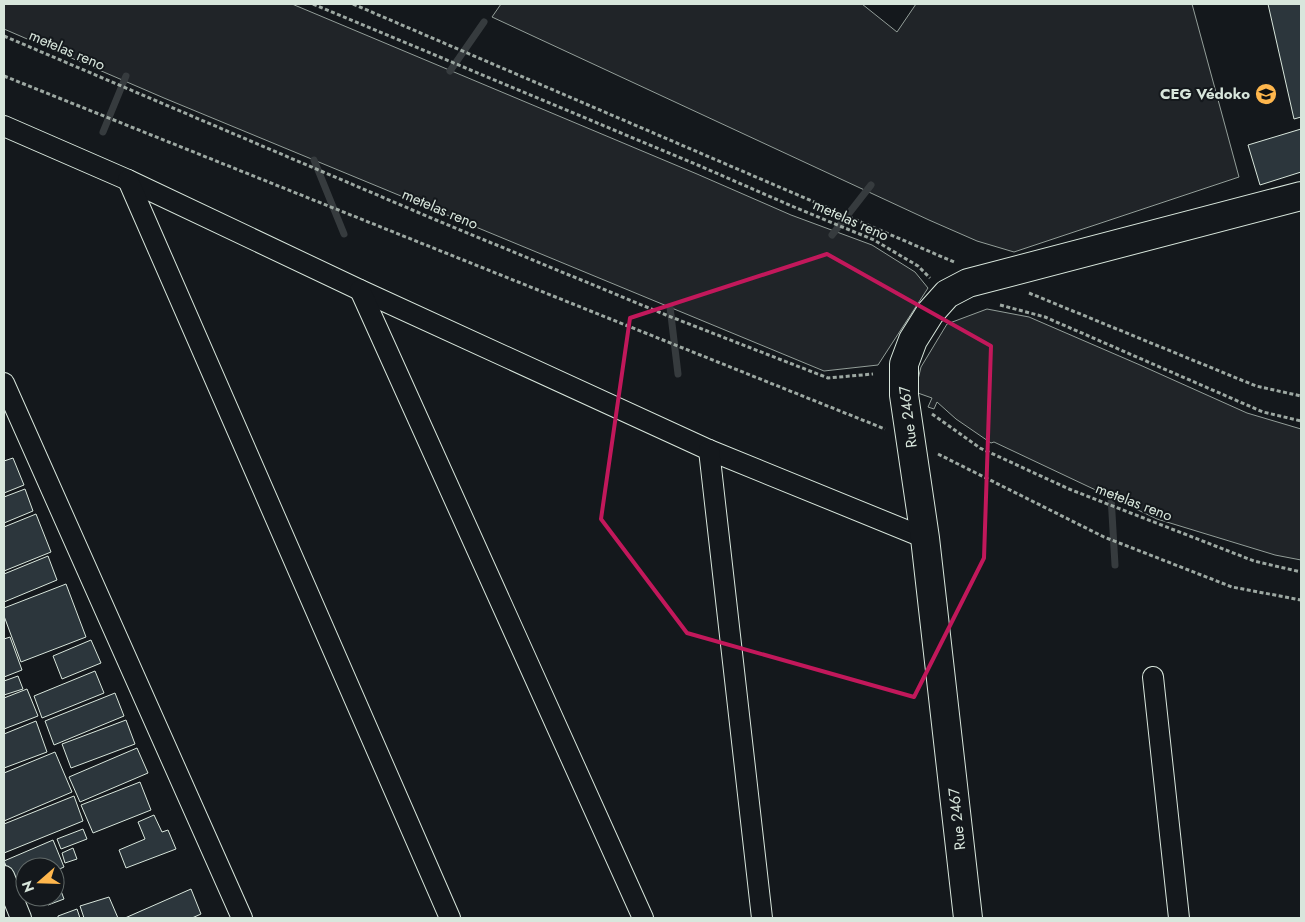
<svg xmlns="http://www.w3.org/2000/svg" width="1305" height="922" viewBox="0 0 1305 922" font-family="Jost,sans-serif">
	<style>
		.green { fill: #202428; stroke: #939e99 }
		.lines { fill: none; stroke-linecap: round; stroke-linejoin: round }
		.stream { stroke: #363b3e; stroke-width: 7 }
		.building { fill: #2c363c; stroke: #d8e6dc }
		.street-casing { stroke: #d8e6dc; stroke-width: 22 }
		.secondary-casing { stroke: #d8e6dc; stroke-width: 30 }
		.path { stroke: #9da8a2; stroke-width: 3; stroke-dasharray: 4 2.5; stroke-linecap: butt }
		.street { stroke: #14181c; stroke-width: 20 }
		.secondary { stroke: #14181c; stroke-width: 28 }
		.marked { fill: none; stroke: #c2185b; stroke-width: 4; stroke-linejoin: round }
		.labels { text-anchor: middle; stroke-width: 4; stroke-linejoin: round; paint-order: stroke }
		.street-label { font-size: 15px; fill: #d8e6dc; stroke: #14181c }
		.poi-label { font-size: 15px; font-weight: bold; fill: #d8e6dc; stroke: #14181c; text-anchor: end }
	</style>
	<rect width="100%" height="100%" fill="#14181c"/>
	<!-- green -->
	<g class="green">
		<polygon points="4,4 292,4 697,174 791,215 872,245 915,272 928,288 878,365 824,371 164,98 4,29"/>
		<polygon points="501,4 862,4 897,32 916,4 1192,4 1239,177 1014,252 977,241 929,220 492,17"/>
		<polygon points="987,309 1029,317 1140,365 1247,413 1301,429 1301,560 1275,555 1157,519 994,442 991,443 956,419 937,402 934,409 928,407 932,398 915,392 921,367 947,324"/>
	</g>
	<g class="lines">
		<!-- stream -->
		<g class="stream">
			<polyline points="450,71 484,22"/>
			<polyline points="103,132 126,76"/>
			<polyline points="314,160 344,234"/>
			<polyline points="832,235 871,185"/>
			<polyline points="670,307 678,374"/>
			<polyline points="1111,496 1115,565"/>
		</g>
	</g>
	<!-- building -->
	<g class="building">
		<polygon points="1268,4 1301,4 1301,117 1294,119"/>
		<polygon points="1301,129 1301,172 1260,185 1248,145"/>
		<polygon points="13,458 24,485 4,493 4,461"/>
		<polygon points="25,489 33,511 4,523 4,497"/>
		<polygon points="36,514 51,552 4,571 4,527"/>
		<polygon points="48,556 57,580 4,602 4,574"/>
		<polygon points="66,584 86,637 21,662 4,616 4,608"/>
		<polygon points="10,637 22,670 4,677 4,639"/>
		<polygon points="91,640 101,663 62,679 53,656"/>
		<polygon points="95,671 104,693 42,718 34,696"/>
		<polygon points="18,676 23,689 4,695 4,681"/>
		<polygon points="27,689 38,716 4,729 4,698"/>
		<polygon points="115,693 124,716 54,745 45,721"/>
		<polygon points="126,720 135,744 71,768 62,744"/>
		<polygon points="36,721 47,752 4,768 4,734"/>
		<polygon points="137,748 148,773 80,802 69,777"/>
		<polygon points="55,752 72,792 4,821 4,773"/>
		<polygon points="140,782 151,810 93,833 81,805"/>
		<polygon points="74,796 83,821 4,853 4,824"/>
		<polygon points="154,815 162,832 168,830 176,849 126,868 119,850 145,839 138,822"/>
		<polygon points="83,829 87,839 61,849 57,839"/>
		<polygon points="53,840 64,867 55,871 55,867 25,867 25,884 15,888 4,861"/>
		<polygon points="73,848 77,859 65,863 62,853"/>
		<polygon points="58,883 64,899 48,905 45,897 55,897 55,884"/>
		<polygon points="191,889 201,914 192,918 125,918"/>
		<polygon points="109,897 118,918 84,918 80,906"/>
		<polygon points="77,909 80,918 58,918 58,916"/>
	</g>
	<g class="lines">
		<!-- street casing -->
		<g class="street-casing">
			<g id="street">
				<polyline points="4,126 128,180 360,290 709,450 925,538"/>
				<polyline points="128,180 450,918"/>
				<polyline points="360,290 643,918"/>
				<polyline points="4,383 242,918"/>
				<polyline points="709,450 762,918"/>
				<polyline points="1153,677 1179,918"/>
				<polyline points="4,876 21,918"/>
			</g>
		</g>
		<!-- secondary casing -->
		<g class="secondary-casing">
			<polyline id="secondary" points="968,918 925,538 904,395 904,364 913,340 930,313 947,294 968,283 1301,196"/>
		</g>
		<!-- path -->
		<g class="path">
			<polyline points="313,4 700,166 794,207 874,240 918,266 930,278"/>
			<polyline points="353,4 954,262"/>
			<polyline points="4,36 436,220 666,315 828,378 873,374"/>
			<polyline points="4,76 885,429"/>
			<polyline points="1029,293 1256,386 1301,396"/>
			<polyline points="1000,305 1045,317 1263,412 1301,421"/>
			<polyline points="932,414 980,448 1069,489 1254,561 1301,572"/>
			<polyline points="938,454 1104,537 1232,587 1301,600"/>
		</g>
		<!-- street -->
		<use href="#street" class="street"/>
		<!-- secondary -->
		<use href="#secondary" class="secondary"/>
	</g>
	<!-- marked area -->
	<path class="marked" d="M 827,254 L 991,346 L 984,558 L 914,697 L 687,633 L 601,519 L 630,318 Z"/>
	<!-- icons -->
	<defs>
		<g id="university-disc" transform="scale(1.125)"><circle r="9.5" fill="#ffb74d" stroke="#14181c"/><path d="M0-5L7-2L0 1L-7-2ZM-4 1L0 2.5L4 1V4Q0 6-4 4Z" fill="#111"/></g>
	</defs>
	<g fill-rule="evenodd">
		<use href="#university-disc" x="1266" y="94"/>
	</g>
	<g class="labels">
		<!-- street labels -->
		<g class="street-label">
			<text transform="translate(67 50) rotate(23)" y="5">metelas reno</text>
			<text transform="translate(440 209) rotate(23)" y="5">metelas reno</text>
			<text transform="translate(851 220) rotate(24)" y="5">metelas reno</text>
			<text transform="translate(908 417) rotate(-97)" y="5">Rue 2467</text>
			<text transform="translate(1134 502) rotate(21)" y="5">metelas reno</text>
			<text transform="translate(957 819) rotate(-96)" y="5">Rue 2467</text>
		</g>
		<!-- poi labels -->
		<g class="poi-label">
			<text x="1250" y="99">CEG Védoko</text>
		</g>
	</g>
	<!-- border -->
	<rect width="1305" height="922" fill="none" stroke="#d8e6dc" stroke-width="10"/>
	<!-- north arrow -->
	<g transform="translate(40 882) rotate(250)"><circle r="24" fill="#14181c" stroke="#626a69"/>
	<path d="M0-4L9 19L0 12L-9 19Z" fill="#ffb74d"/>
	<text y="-8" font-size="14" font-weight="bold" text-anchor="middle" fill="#d8e6dc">N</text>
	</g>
</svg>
